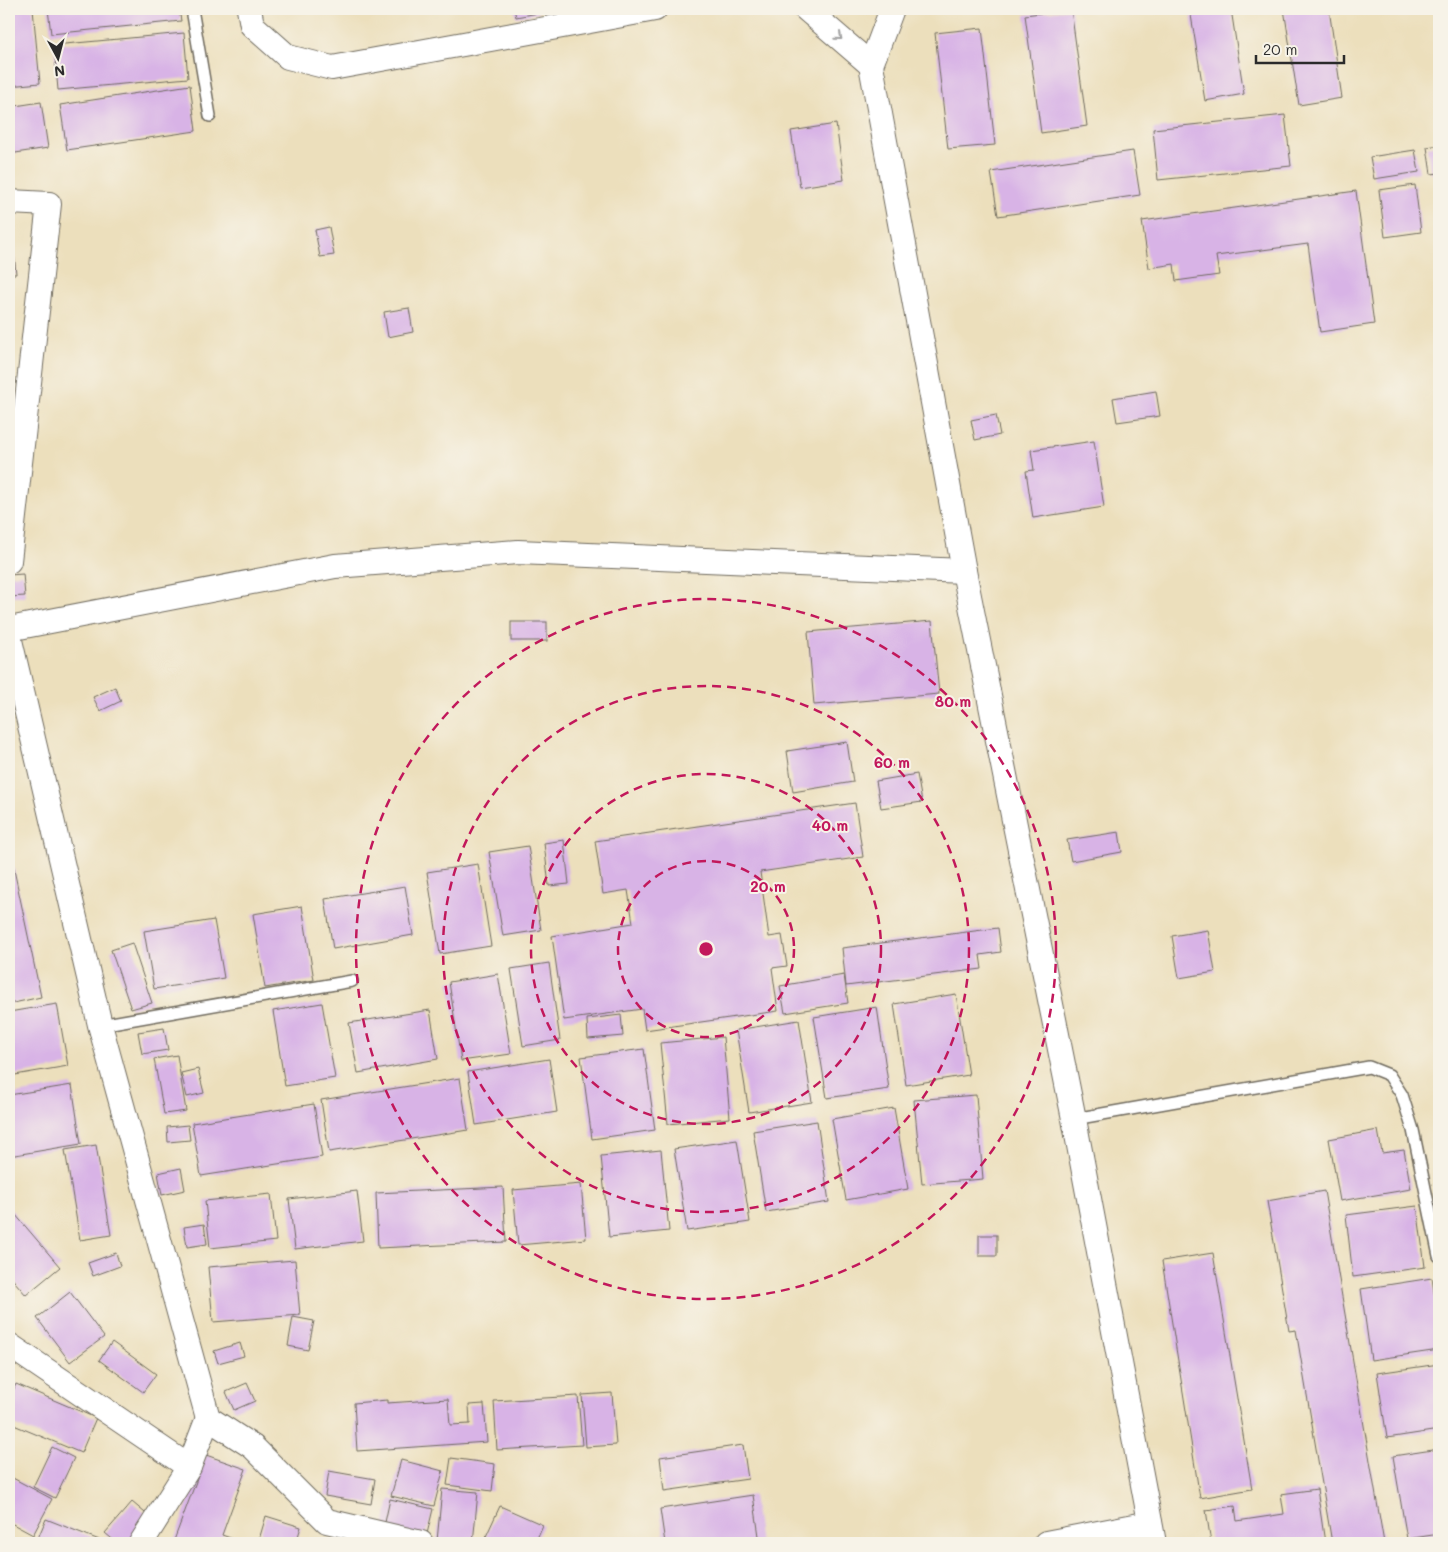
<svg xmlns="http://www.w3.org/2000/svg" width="1448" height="1552" viewBox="0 0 1448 1552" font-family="Mali,sans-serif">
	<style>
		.building { fill: #d8b3e6 }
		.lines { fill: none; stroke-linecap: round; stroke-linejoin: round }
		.lane-casing { stroke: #6f6a5e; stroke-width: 14 }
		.street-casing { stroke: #6f6a5e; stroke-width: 26 }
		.lane { stroke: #fff; stroke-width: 11 }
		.street { stroke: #fff; stroke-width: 24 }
		.oneway { stroke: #a0a0a0 }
		.ring { fill: none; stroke: #c2185b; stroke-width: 2.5; stroke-dasharray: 9 6 }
		.centre { fill: #c2185b; stroke: #f7f3e8; stroke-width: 2.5 }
		.ring-label { font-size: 15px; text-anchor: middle; font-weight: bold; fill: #c2185b; stroke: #f7f3e8; stroke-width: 4; stroke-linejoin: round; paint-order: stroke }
	</style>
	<rect width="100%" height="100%" fill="#f7f3e8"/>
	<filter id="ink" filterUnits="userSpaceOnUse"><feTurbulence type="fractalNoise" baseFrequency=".02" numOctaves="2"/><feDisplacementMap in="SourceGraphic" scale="10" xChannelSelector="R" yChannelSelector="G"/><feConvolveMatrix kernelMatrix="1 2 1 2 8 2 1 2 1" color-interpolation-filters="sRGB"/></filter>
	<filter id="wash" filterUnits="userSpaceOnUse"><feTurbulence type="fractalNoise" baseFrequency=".0096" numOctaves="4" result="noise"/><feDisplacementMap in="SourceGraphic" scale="20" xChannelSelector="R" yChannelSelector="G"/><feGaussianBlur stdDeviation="1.12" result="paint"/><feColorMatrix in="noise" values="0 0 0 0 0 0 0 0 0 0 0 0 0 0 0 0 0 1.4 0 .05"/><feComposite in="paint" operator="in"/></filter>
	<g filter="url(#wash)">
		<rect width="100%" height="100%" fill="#ecdfbc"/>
		<g id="blocks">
			<!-- building -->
			<g class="building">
				<polygon points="9,9 33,9 40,83 9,86"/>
				<polygon points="48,9 179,9 181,21 51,34"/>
				<polygon points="514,9 537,9 538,13 516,17"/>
				<polygon points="1071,9 1087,126 1041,133 1025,15"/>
				<polygon points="1190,9 1231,9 1244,94 1205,101"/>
				<polygon points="1284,9 1329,9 1342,98 1299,105"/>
				<polygon points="982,28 995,145 948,149 935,33"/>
				<polygon points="184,33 188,78 58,90 54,45"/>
				<polygon points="190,85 196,131 67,150 60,105"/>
				<polygon points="41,102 48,148 9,154 9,107"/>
				<polygon points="1285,115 1291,166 1158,180 1153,129"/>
				<polygon points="836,124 844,180 800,187 791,131"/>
				<polygon points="1439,145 1439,173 1431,174 1427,147"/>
				<polygon points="1415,150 1419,172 1374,179 1370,157"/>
				<polygon points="1133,151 1140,195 998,216 991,172"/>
				<polygon points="1415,185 1421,232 1385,237 1379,190"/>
				<polygon points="1356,191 1374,324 1320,332 1308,244 1216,256 1219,275 1176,281 1174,264 1149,268 1142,221"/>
				<polygon points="9,210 10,210 16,274 9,274"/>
				<polygon points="329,227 334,255 320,257 315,230"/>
				<polygon points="409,308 413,332 388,337 384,312"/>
				<polygon points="1156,391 1160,416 1117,422 1113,398"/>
				<polygon points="996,415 1000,435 975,440 971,420"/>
				<polygon points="1094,441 1104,507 1033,518 1026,471 1034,470 1031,450"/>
				<polygon points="23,574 25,596 9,597 9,575"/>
				<polygon points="932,621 939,694 814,705 808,632"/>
				<rect x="511" y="622" width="36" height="19"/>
				<polygon points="115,687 121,701 100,711 93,697"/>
				<polygon points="847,742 853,782 793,792 787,751"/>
				<polygon points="917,774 922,802 881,808 876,781"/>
				<polygon points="855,803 863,857 760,872 769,937 782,935 787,966 772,968 778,1011 645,1030 642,1009 564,1020 552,936 633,923 628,890 603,894 595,841"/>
				<polygon points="1119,832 1122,852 1071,861 1067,840"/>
				<polygon points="564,840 569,884 549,886 544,843"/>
				<polygon points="9,846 41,997 9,1004"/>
				<polygon points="528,846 541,930 503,936 489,852"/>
				<polygon points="478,864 491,946 440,954 427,872"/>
				<polygon points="405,886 413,935 333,949 325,899"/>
				<polygon points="302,906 314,980 265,988 253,914"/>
				<polygon points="214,920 224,978 154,989 144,931"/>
				<polygon points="998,928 1001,952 980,955 982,969 846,986 842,948"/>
				<polygon points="1208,930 1215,972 1179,978 1172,936"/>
				<polygon points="132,943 152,1003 131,1009 111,950"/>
				<polygon points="549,963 560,1040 523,1046 511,969"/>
				<polygon points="498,974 511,1054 461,1061 449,982"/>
				<polygon points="844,975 848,1003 785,1013 780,986"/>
				<polygon points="956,994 969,1075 906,1085 894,1004"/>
				<polygon points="322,1003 335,1078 285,1086 273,1011"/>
				<polygon points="57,1004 68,1066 9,1076 9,1012"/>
				<polygon points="877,1007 889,1089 827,1098 814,1017"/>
				<polygon points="430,1010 438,1059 358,1073 349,1023"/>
				<polygon points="621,1015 623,1036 588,1039 587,1019"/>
				<polygon points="799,1020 812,1102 749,1112 736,1030"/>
				<polygon points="164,1028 168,1050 142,1054 138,1032"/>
				<polygon points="723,1037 730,1118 668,1124 660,1043"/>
				<polygon points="644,1049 655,1130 592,1139 581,1057"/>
				<polygon points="177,1055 186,1111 164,1114 154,1059"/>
				<polygon points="549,1059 557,1112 476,1125 468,1072"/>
				<polygon points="198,1069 204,1093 187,1097 181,1073"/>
				<polygon points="460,1078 468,1130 329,1152 321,1100"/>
				<polygon points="72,1085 81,1144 9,1156 9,1095"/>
				<polygon points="976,1095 983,1179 922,1184 914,1100"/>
				<polygon points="314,1104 322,1157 201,1176 192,1123"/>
				<polygon points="894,1108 908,1189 846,1200 832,1119"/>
				<polygon points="817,1121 829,1202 766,1212 753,1131"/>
				<polygon points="188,1125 190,1140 168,1142 167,1127"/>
				<polygon points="1378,1130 1382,1153 1404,1150 1411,1189 1340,1201 1329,1139"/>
				<polygon points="737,1140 750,1222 687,1231 674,1149"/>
				<polygon points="96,1145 111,1235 80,1240 65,1150"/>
				<polygon points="661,1150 669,1231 609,1237 601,1156"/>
				<polygon points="181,1168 185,1190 162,1195 158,1173"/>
				<polygon points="581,1184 586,1239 518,1245 513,1190"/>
				<polygon points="503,1187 506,1242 378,1248 376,1193"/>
				<polygon points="357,1191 363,1241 295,1249 289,1199"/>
				<polygon points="1324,1191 1384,1543 1332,1543 1296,1330 1289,1331 1267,1201"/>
				<polygon points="271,1194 276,1241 210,1248 205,1201"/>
				<polygon points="1417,1206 1425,1267 1353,1277 1346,1215"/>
				<polygon points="9,1207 60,1267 26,1295 9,1275"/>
				<polygon points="204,1224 207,1244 187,1247 184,1227"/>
				<rect x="979" y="1235" width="18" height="21"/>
				<polygon points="116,1253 120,1266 93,1276 88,1263"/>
				<polygon points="1213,1253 1252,1489 1200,1498 1162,1261"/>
				<polygon points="295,1260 300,1315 213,1322 208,1267"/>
				<polygon points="1432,1278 1439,1325 1439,1350 1371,1360 1361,1289"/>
				<polygon points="70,1292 104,1337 70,1362 37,1318"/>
				<polygon points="293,1317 314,1321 308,1350 288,1346"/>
				<polygon points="112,1342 156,1374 143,1392 99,1360"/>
				<polygon points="240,1343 244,1356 218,1363 214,1351"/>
				<polygon points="1439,1364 1439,1403 1435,1404 1439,1430 1387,1438 1377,1373"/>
				<polygon points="247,1383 255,1401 234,1410 226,1392"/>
				<polygon points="16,1384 96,1418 81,1453 9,1423 9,1400"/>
				<polygon points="612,1393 616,1445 586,1447 582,1395"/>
				<polygon points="578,1396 582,1445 497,1450 494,1401"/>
				<polygon points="448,1399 450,1425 470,1424 469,1405 484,1404 487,1442 357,1451 354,1403 387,1400 387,1403"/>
				<polygon points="743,1445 748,1479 664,1491 660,1457"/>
				<polygon points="52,1447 74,1458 55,1498 33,1487"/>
				<polygon points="1439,1449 1439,1510 1437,1510 1439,1534 1407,1539 1393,1456"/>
				<polygon points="206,1455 246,1469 222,1535 244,1543 173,1543"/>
				<polygon points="451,1458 495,1464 492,1491 447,1485"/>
				<polygon points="401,1460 443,1471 434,1506 391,1496"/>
				<polygon points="329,1471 375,1479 371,1504 325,1496"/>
				<polygon points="9,1476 52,1499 33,1535 9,1522"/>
				<polygon points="442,1489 478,1492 473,1543 437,1541"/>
				<polygon points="1317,1489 1325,1543 1211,1543 1206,1510 1235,1506 1237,1521 1284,1514 1281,1494"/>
				<polygon points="753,1495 760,1543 665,1543 660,1509"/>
				<polygon points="390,1499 433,1509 426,1538 384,1527"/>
				<polygon points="132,1502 151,1518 130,1543 117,1543 105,1533"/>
				<polygon points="500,1506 543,1525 535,1543 483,1543"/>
				<polygon points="266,1516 301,1527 296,1543 258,1543"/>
				<polygon points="46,1519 107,1543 36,1543"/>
			</g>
		</g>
	</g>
	<g filter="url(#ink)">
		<use href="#blocks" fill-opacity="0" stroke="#6f6a5e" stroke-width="1"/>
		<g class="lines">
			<!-- lane casing -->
			<g class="lane-casing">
				<g id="lane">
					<polyline points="192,9 210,116"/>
					<polyline points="100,1025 352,981"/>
					<polyline points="1074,1119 1369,1067 1389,1075 1402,1095 1413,1130 1439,1256"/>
				</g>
			</g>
			<!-- street casing -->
			<g class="street-casing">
				<g id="street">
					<polyline points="249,9 252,25 288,57 332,68 655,9"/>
					<polyline points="806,9 871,65"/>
					<polyline points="892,9 871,65 964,571 1074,1119 1154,1543"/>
					<polyline points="9,202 49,204 9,561"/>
					<polyline points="9,629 335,566 518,552 964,571"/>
					<polyline points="9,636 100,1025 208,1418 253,1447 327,1521 421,1543"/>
					<polyline points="9,1345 189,1467"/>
					<polyline points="141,1543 189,1467 208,1418"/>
					<polyline points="1046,1543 1150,1523"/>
				</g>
			</g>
			<!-- lane -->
			<use href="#lane" class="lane"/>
			<!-- street -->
			<use href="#street" class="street"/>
		</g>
		<!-- one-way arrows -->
		<defs><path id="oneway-chevron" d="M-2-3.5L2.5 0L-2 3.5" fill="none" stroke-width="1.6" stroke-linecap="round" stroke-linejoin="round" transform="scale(1.25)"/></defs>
		<use class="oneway" href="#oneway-chevron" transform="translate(839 37) rotate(41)"/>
	</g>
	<!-- distance rings -->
	<g class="ring">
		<circle cx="706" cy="949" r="88"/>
		<circle cx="706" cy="949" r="175"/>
		<circle cx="706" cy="949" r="263"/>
		<circle cx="706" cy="949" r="350"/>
	</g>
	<circle cx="706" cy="949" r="8" class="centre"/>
	<g class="ring-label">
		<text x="953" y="707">80 m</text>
		<text x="892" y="768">60 m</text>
		<text x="830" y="831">40 m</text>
		<text x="768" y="892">20 m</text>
	</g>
	<!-- margin -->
	<rect width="1448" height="1552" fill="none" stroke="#f7f3e8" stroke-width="30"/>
	<!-- north arrow -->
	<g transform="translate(58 58) rotate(173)" stroke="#f7f3e8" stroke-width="4" paint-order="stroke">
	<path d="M0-4L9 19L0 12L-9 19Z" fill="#2b2b2b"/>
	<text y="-8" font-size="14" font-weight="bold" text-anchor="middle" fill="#2b2b2b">N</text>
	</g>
	<!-- scale -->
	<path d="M1256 55v8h88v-8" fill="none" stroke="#2b2b2b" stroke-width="2.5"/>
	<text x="1263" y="55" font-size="15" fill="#2b2b2b" stroke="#f7f3e8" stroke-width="4" paint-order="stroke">20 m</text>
</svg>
